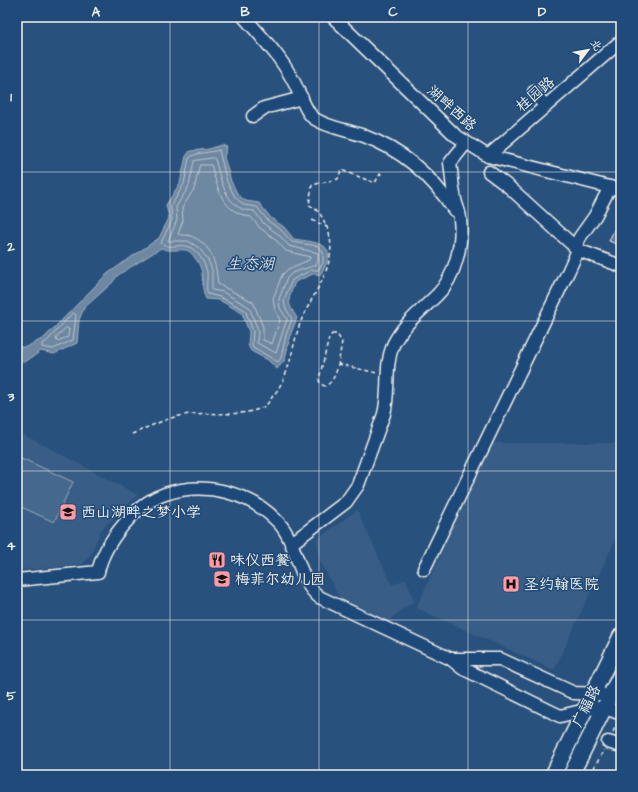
<svg xmlns="http://www.w3.org/2000/svg" width="638" height="792" viewBox="0 0 638 792" font-family="'Architects Daughter','LXGW WenKai TC',sans-serif">
	<style>
		.built { fill: #375d86 }
		.green { fill: #45688e; stroke: #9cacbb }
		.water { fill: #6e88a2; stroke: #a4b2be }
		.lines { fill: none; stroke-linecap: round; stroke-linejoin: round }
		.shore { stroke: #bec7cc; stroke-width: 1 }
		.building { fill: #5b7899; stroke: #f4f1e8 }
		.minor-casing { stroke: #f4f1e8; stroke-width: 15 }
		.major-casing { stroke: #f4f1e8; stroke-width: 18 }
		.path { stroke: #f4f1e8; stroke-width: 1.5; stroke-dasharray: 4 3; stroke-linecap: butt }
		.minor { stroke: #1f4a7a; stroke-width: 12 }
		.major { stroke: #1f4a7a; stroke-width: 15 }
		.grid { fill: none; stroke: #f4f1e8; stroke-width: 1; stroke-opacity: 0.55 }
		.labels { text-anchor: middle; stroke-width: 3; stroke-linejoin: round; paint-order: stroke }
		.street-label { font-size: 15px; fill: #f4f1e8; stroke: #1f4a7a }
		.poi-label { font-size: 15px; fill: #f4f1e8; stroke: #1f4a7a; text-anchor: start }
		.water-label { font-size: 16px; font-style: italic; fill: #d9dcda; stroke: #1f4a7a }
		.neatline { fill: none; stroke: #f4f1e8; stroke-width: 1.5 }
		.grid-label { font-size: 13px; text-anchor: middle; font-weight: bold; fill: #f4f1e8 }
	</style>
	<rect width="100%" height="100%" fill="#28517e"/>
	<filter id="ink" filterUnits="userSpaceOnUse"><feTurbulence type="fractalNoise" baseFrequency=".025" numOctaves="2"/><feDisplacementMap in="SourceGraphic" scale="8" xChannelSelector="R" yChannelSelector="G"/><feConvolveMatrix kernelMatrix="1 2 1 2 8 2 1 2 1" color-interpolation-filters="sRGB"/></filter>
	<g filter="url(#ink)">
		<!-- built -->
		<g class="built">
			<polygon points="17,431 138,495 101,530 91,554 83,564 53,568 17,570"/>
			<polygon points="492,443 621,443 621,528 554,670 416,608"/>
			<polygon points="357,510 392,585 406,579 414,601 387,622 340,599 319,559 317,539"/>
		</g>
		<!-- green -->
		<polygon class="green" points="17,456 73,482 54,522 17,505"/>
		<!-- water -->
		<path class="water" d="M 222,145 L 227,147 L 224,157 L 231,181 L 238,195 L 246,201 L 259,203 L 271,218 L 284,227 L 294,239 C 319,243 341,243 320,275 L 313,274 L 295,282 C 288,300 286,301 297,318 L 290,336 L 285,360 L 277,369 L 268,360 L 251,351 L 248,345 L 249,332 L 242,313 L 219,300 L 206,299 C 199,285 207,273 195,258 C 193,255 190,251 186,250 C 177,249 170,252 161,248 L 118,275 L 112,283 L 84,308 L 79,320 L 77,343 L 54,354 L 41,351 L 25,362 L 17,361 L 17,344 L 20,347 L 26,347 L 44,338 L 107,274 L 159,238 L 169,218 L 166,205 L 180,183 L 186,156 L 190,151 L 209,149 Z"/>
		<g class="lines">
			<!-- shore -->
			<g class="shore">
				<path d="M 219,150 L 227,182 L 235,197 L 244,205 L 257,207 L 268,221 L 281,230 L 292,242 L 318,246 L 323,252 L 323,263 L 318,270 L 311,270 L 292,280 L 284,300 L 285,307 L 292,319 L 286,335 L 281,358 L 278,362 L 253,347 L 252,344 L 253,331 L 245,310 L 220,297 L 208,294 C 205,288 208,279 207,272 C 205,263 198,250 189,247 C 179,243 170,250 161,243 L 172,220 L 171,206 L 184,184 L 189,158 C 195,152 211,153 219,150 Z"/>
				<path d="M 213,158 L 215,159 C 220,176 224,201 242,209 C 245,211 250,210 254,211 L 264,224 L 278,234 L 289,246 L 318,253 L 318,261 L 316,265 L 292,273 L 287,278 L 279,299 L 280,308 L 287,319 L 276,353 L 257,343 L 258,330 L 249,307 L 223,292 L 212,290 L 212,270 L 208,260 L 199,248 L 188,241 L 168,241 L 177,220 L 176,207 L 189,186 L 194,161 Z"/>
				<path d="M 200,165 L 211,165 C 219,191 221,211 251,217 L 260,228 L 274,238 L 286,251 L 310,257 L 309,260 L 288,269 L 282,275 L 273,299 L 275,310 L 280,320 L 272,344 L 263,340 L 263,327 L 253,302 L 218,284 C 216,265 213,246 193,237 C 188,234 182,236 178,234 L 183,220 L 182,208 L 194,189 Z"/>
				<polygon points="73,313 76,315 73,340 53,349 42,347 42,344 47,341"/>
				<polygon points="66,328 69,329 68,337 57,341 56,338"/>
			</g>
		</g>
		<!-- building -->
		<polygon class="building" points="621,227 621,246 609,241 614,230"/>
		<g class="lines">
			<!-- minor casing -->
			<g class="minor-casing">
				<g id="minor">
					<path d="M 244,17 C 266,42 286,62 299,93 C 303,101 307,114 315,119 C 329,128 348,130 364,136 C 402,150 432,176 454,210"/>
					<polyline points="333,17 455,135 488,156 621,190"/>
					<polyline points="534,92 545,106"/>
					<polyline points="253,116 264,108 302,98"/>
					<polyline points="488,156 621,41"/>
					<polyline points="489,172 509,187 575,247"/>
					<polyline points="578,250 621,266"/>
					<path d="M 292,543 L 346,502 L 358,485 L 384,414 C 390,391 384,367 393,345 C 403,324 421,311 437,295 C 455,278 463,244 460,219 C 460,212 456,206 455,199 C 452,187 452,175 450,163 L 466,143"/>
					<polyline points="424,569 568,272 578,250 575,247 580,237 595,216 610,187"/>
					<path d="M 17,580 L 98,572 C 104,543 136,503 165,494 C 205,481 250,492 279,523 C 298,544 297,579 319,597 L 451,659 L 462,668 L 560,716 L 594,708 L 605,708 L 621,714"/>
					<polyline points="451,659 500,659 574,693 601,694 621,699"/>
					<polyline points="608,742 621,746"/>
				</g>
			</g>
			<!-- major casing -->
			<g class="major-casing">
				<g id="major">
					<polyline points="553,775 621,636"/>
					<polyline points="571,775 621,674"/>
				</g>
			</g>
			<!-- path -->
			<g class="path">
				<polyline points="312,220 327,227"/>
				<path d="M 332,334 L 337,334 L 342,342 C 339,355 339,380 325,386 L 320,384 L 319,379 L 329,338 Z"/>
				<polyline points="338,364 377,373"/>
				<path d="M 132,434 C 151,426 172,415 193,414 C 216,412 243,418 265,406 C 268,404 271,398 274,395 C 292,371 291,347 301,321 C 314,290 342,261 326,225 C 321,215 319,210 309,205 L 312,185 L 338,179 L 341,170 L 375,183 L 380,174 L 383,175"/>
				<polyline points="613,732 617,723"/>
				<polyline points="590,775 604,750"/>
			</g>
			<!-- minor -->
			<use href="#minor" class="minor"/>
			<!-- major -->
			<use href="#major" class="major"/>
		</g>
	</g>
	<!-- grid -->
	<path class="grid" d="M 170,17 L 170,775M 319,17 L 319,775M 468,17 L 468,775M 17,172 L 621,172M 17,321 L 621,321M 17,471 L 621,471M 17,620 L 621,620"/>
	<!-- icons -->
	<defs>
		<g id="school-square" transform="scale(0.9)"><rect x="-9" y="-9" width="18" height="18" rx="4" fill="#ff9aa2" stroke="#1f4a7a"/><path d="M0-5L7-2L0 1L-7-2ZM-4 1L0 2.5L4 1V4Q0 6-4 4Z" fill="#111"/></g>
		<g id="restaurant-square" transform="scale(0.9)"><rect x="-9" y="-9" width="18" height="18" rx="4" fill="#ff9aa2" stroke="#1f4a7a"/><path d="M-5-6h1v4h1v-4h1v4h1v-4h1v5L-1.5 .5V6h-2V.5L-5-1ZM5-6V6H3V1.5H1.5Q1.5-4 5-6Z" fill="#111"/></g>
		<g id="hospital-square" transform="scale(0.9)"><rect x="-9" y="-9" width="18" height="18" rx="4" fill="#ff9aa2" stroke="#1f4a7a"/><path d="M-5-5h3v3.5h4V-5h3V5h-3V1.5h-4V5h-3Z" fill="#111"/></g>
	</defs>
	<g fill-rule="evenodd">
		<use href="#school-square" x="68" y="512"/>
		<use href="#restaurant-square" x="217" y="560"/>
		<use href="#school-square" x="222" y="579"/>
		<use href="#hospital-square" x="511" y="584"/>
	</g>
	<g class="labels">
		<!-- street labels -->
		<g class="street-label">
			<text transform="translate(535 94) rotate(-40)" y="5">桂园路</text>
			<text transform="translate(452 108) rotate(42)" y="5">湖畔西路</text>
			<text transform="translate(586 706) rotate(-63)" y="5">广福路</text>
		</g>
		<!-- poi labels -->
		<g class="poi-label">
			<text x="81" y="517">西山湖畔之梦小学</text>
			<text x="230" y="565">味仪西餐</text>
			<text x="235" y="584">梅菲尔幼儿园</text>
			<text x="524" y="589">圣约翰医院</text>
		</g>
		<!-- water labels -->
		<g class="water-label">
			<text x="250" y="269">生态湖</text>
		</g>
	</g>
	<!-- margin -->
	<rect width="638" height="792" fill="none" stroke="#1f4a7a" stroke-width="44"/>
	<!-- north arrow -->
	<g transform="translate(588 50) rotate(58)" stroke="#1f4a7a" stroke-width="3" paint-order="stroke">
	<path d="M0-3L7 15L0 10L-7 15Z" fill="#f4f1e8"/>
	<text y="-6" font-size="11" font-weight="bold" text-anchor="middle" fill="#f4f1e8">北</text>
	</g>
	<rect x="22" y="22" width="594" height="748" class="neatline"/>
	<g class="grid-label">
		<text x="96" y="16">A</text>
		<text x="245" y="16">B</text>
		<text x="393" y="16">C</text>
		<text x="542" y="16">D</text>
		<text x="11" y="101">1</text>
		<text x="11" y="251">2</text>
		<text x="11" y="401">3</text>
		<text x="11" y="550">4</text>
		<text x="11" y="700">5</text>
	</g>
</svg>
